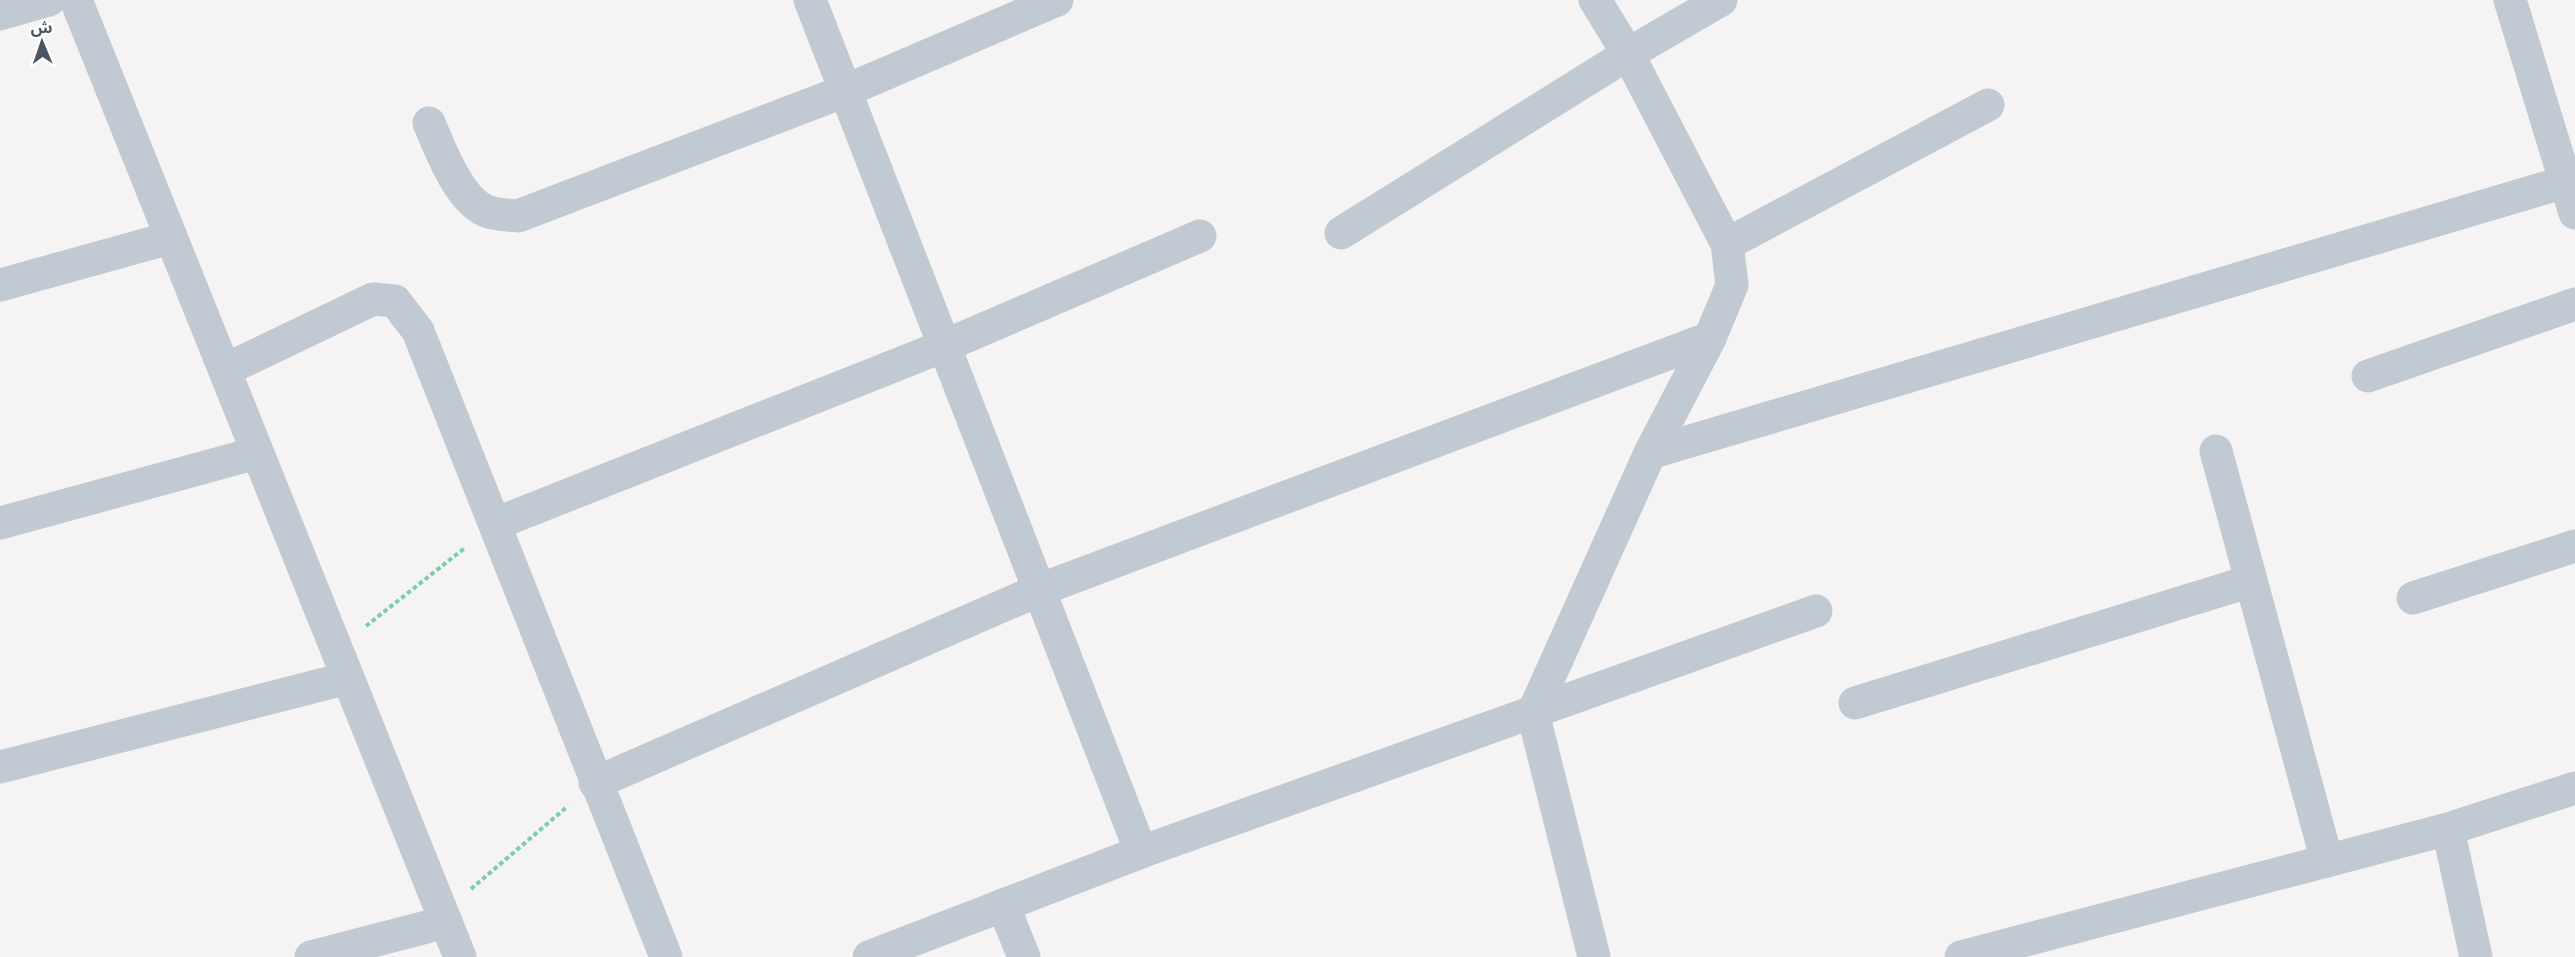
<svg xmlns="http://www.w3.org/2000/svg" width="2575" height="957" viewBox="0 0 2575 957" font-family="Jost,'Noto Sans Arabic',sans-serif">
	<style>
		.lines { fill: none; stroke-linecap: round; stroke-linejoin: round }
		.path { stroke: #7ad0a6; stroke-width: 4; stroke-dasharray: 4.5 3; stroke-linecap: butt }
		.minor { stroke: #c1cad2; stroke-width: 33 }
	</style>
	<rect width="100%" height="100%" fill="#f5f3f3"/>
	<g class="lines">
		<!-- path -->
		<g class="path">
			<polyline points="366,626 466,547"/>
			<polyline points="471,889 568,806"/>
		</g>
		<!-- minor -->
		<g class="minor">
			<polyline points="76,0 460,957"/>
			<polyline points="810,0 1141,852"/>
			<polyline points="2510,0 2575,213"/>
			<polyline points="0,14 49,0"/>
			<path d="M 429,123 C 440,149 460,203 489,212 C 498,215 509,215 518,216 L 845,91 L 1057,0"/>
			<polyline points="1341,233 1628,54 1721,0"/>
			<polyline points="1727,244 1988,105"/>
			<polyline points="0,285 170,238"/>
			<polyline points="225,370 373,299 395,301 418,331 666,957"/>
			<polyline points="2368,376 2575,304"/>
			<polyline points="2216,451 2327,861"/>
			<polyline points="1650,453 2575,179"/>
			<polyline points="0,523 257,453"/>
			<polyline points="495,524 944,346 1200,236"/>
			<polyline points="2413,598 2575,546"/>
			<polyline points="1855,703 2251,581"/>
			<polyline points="0,767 348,678"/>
			<polyline points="595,783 1039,590 1710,338"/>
			<polyline points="2448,829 2476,957"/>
			<polyline points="1003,905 1024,957"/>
			<polyline points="311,957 446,922"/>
			<polyline points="869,957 1141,852 1816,611"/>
			<polyline points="1594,957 1533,713 1650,453 1710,338 1732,285 1727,244 1628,54 1595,0"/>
			<polyline points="1961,957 2448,829 2575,788"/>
		</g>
	</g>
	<!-- north arrow -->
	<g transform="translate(42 42) rotate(358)" stroke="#ffffff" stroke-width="4.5" paint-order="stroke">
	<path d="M0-4.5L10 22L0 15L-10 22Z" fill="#4a5661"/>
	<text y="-9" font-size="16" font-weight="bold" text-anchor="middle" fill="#4a5661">ش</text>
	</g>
</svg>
